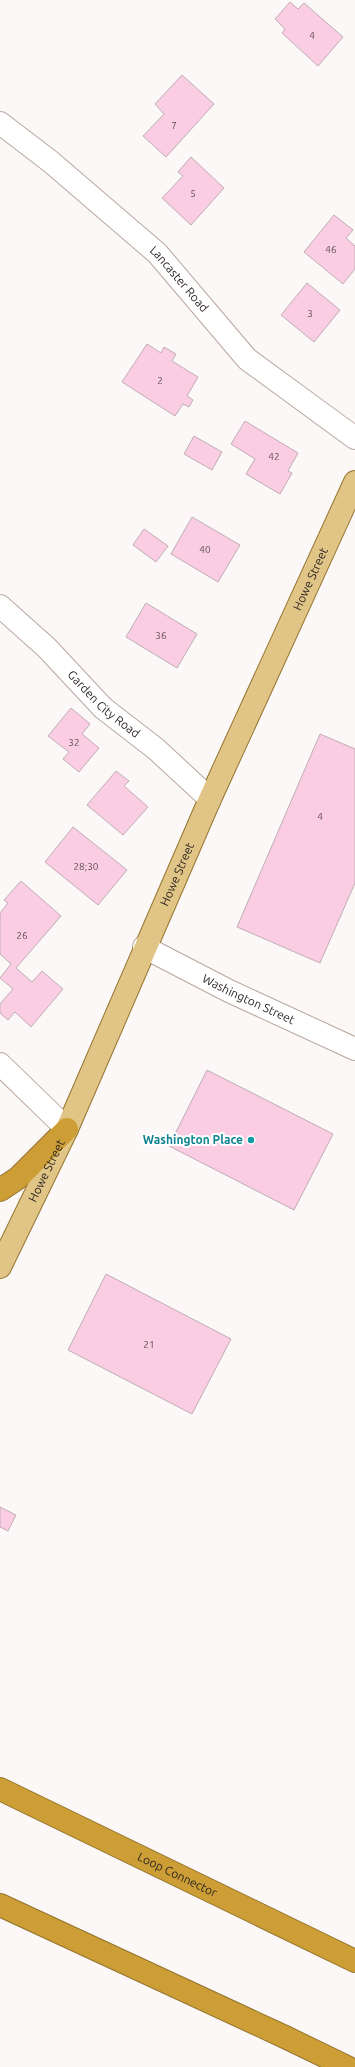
<svg xmlns="http://www.w3.org/2000/svg" width="355" height="2067" viewBox="0 0 355 2067" font-family="Ubuntu,sans-serif">
	<style>
		.building { fill: #facde2; stroke: #bfadb5 }
		.lines { fill: none; stroke-linecap: round; stroke-linejoin: round }
		.minor-casing { stroke: #b9a79f; stroke-width: 24 }
		.major-casing { stroke: #94742f; stroke-width: 24 }
		.highway-casing { stroke: #94742f; stroke-width: 24 }
		.minor { stroke: #fff; stroke-width: 22 }
		.major { stroke: #e0c586; stroke-width: 22 }
		.highway { stroke: #cc9e35; stroke-width: 22 }
		.culture-dot { fill: #0f9aa8; stroke: #fff; stroke-width: 1.5 }
		.labels { text-anchor: middle; stroke-width: 4; stroke-linejoin: round; paint-order: stroke }
		.number-label { font-size: 10px; fill: #605053 }
		.street-label { font-size: 12px; fill: #2d2623; stroke: #fff }
		.culture-label { font-size: 12px; font-weight: bold; fill: #0d838f; stroke: #fff; text-anchor: end }
	</style>
	<rect width="100%" height="100%" fill="#fcf8f7"/>
	<!-- building -->
	<g class="building">
		<polygon points="290,2 298,9 304,3 343,37 318,66 282,33 285,29 275,19"/>
		<polygon points="182,75 214,104 166,157 143,136 164,114 155,104"/>
		<polygon points="191,157 224,188 191,225 162,198 183,176 178,172"/>
		<polygon points="334,215 353,230 346,238 355,246 355,269 343,284 304,252"/>
		<polygon points="307,283 340,310 314,342 281,315"/>
		<polygon points="147,344 161,353 164,347 176,354 172,361 198,377 187,396 193,400 189,407 183,404 175,416 122,382"/>
		<polygon points="245,421 298,453 288,471 292,473 280,494 246,474 255,459 231,444"/>
		<polygon points="194,436 222,452 212,470 184,454"/>
		<polygon points="192,517 240,545 218,582 171,554"/>
		<polygon points="144,529 168,546 156,562 133,545"/>
		<polygon points="146,603 197,634 177,668 126,637"/>
		<polygon points="71,708 90,724 82,734 99,748 79,772 63,759 69,752 48,736"/>
		<polygon points="320,734 355,749 355,883 320,963 237,927"/>
		<polygon points="116,771 129,781 124,786 148,807 123,835 87,805"/>
		<polygon points="73,827 127,870 98,905 45,862"/>
		<polygon points="21,881 61,916 16,968 32,982 42,971 63,989 31,1027 15,1012 8,1020 0,1013 0,1004 13,989 0,978 11,964 0,954 0,913 8,903 4,900"/>
		<polygon points="207,1070 333,1134 294,1210 169,1146"/>
		<polygon points="106,1274 231,1339 192,1414 68,1350"/>
		<polygon points="0,1507 16,1515 8,1531 0,1527"/>
	</g>
	<g class="lines">
		<!-- minor casing -->
		<g class="minor-casing">
			<g id="minor">
				<path id="s1" d="M 0,123 L 51,162 L 157,253 L 247,359 L 355,438"/>
				<path id="s2" d="M 0,606 L 47,648 L 103,708 L 156,749 L 210,799"/>
				<path id="s3" d="M 144,947 L 229,991 L 355,1049"/>
				<polyline points="0,1064 67,1129"/>
			</g>
		</g>
		<!-- major casing -->
		<g class="major-casing">
			<g id="major">
				<path id="s4" d="M 0,1267 L 67,1129 L 210,799 L 355,482"/>
			</g>
		</g>
		<!-- highway casing -->
		<g class="highway-casing">
			<g id="highway">
				<polyline points="0,1190 18,1178 67,1129"/>
				<path id="s5" d="M 0,1789 L 355,1961"/>
				<polyline points="0,1905 285,2037 347,2067"/>
			</g>
		</g>
		<!-- minor -->
		<use href="#minor" class="minor"/>
		<!-- major -->
		<use href="#major" class="major"/>
		<!-- highway -->
		<use href="#highway" class="highway"/>
	</g>
	<!-- markers -->
	<circle class="culture-dot" cx="251" cy="1140" r="4"/>
	<g class="labels">
		<!-- number labels -->
		<g class="number-label">
			<text x="312" y="39">4</text>
			<text x="174" y="129">7</text>
			<text x="193" y="197">5</text>
			<text x="331" y="253">46</text>
			<text x="310" y="317">3</text>
			<text x="160" y="384">2</text>
			<text x="274" y="460">42</text>
			<text x="205" y="553">40</text>
			<text x="161" y="639">36</text>
			<text x="74" y="746">32</text>
			<text x="320" y="820">4</text>
			<text x="86" y="870">28;30</text>
			<text x="22" y="939">26</text>
			<text x="149" y="1348">21</text>
		</g>
		<!-- street labels -->
		<g class="street-label">
			<text dy="4" stroke="none"><textPath href="#s1" startOffset="238">Lancaster Road</textPath></text>
			<text dy="4" stroke="none"><textPath href="#s4" startOffset="755">Howe Street</textPath></text>
			<text dy="4" stroke="none"><textPath href="#s2" startOffset="143">Garden City Road</textPath></text>
			<text dy="4" stroke="none"><textPath href="#s4" startOffset="431">Howe Street</textPath></text>
			<text dy="4" stroke="none"><textPath href="#s3" startOffset="117">Washington Street</textPath></text>
			<text dy="4" stroke="none"><textPath href="#s4" startOffset="107">Howe Street</textPath></text>
			<text dy="4" stroke="none"><textPath href="#s5" startOffset="197">Loop Connector</textPath></text>
		</g>
		<!-- culture labels -->
		<g class="culture-label">
			<text x="243" y="1144">Washington Place</text>
		</g>
	</g>
</svg>
